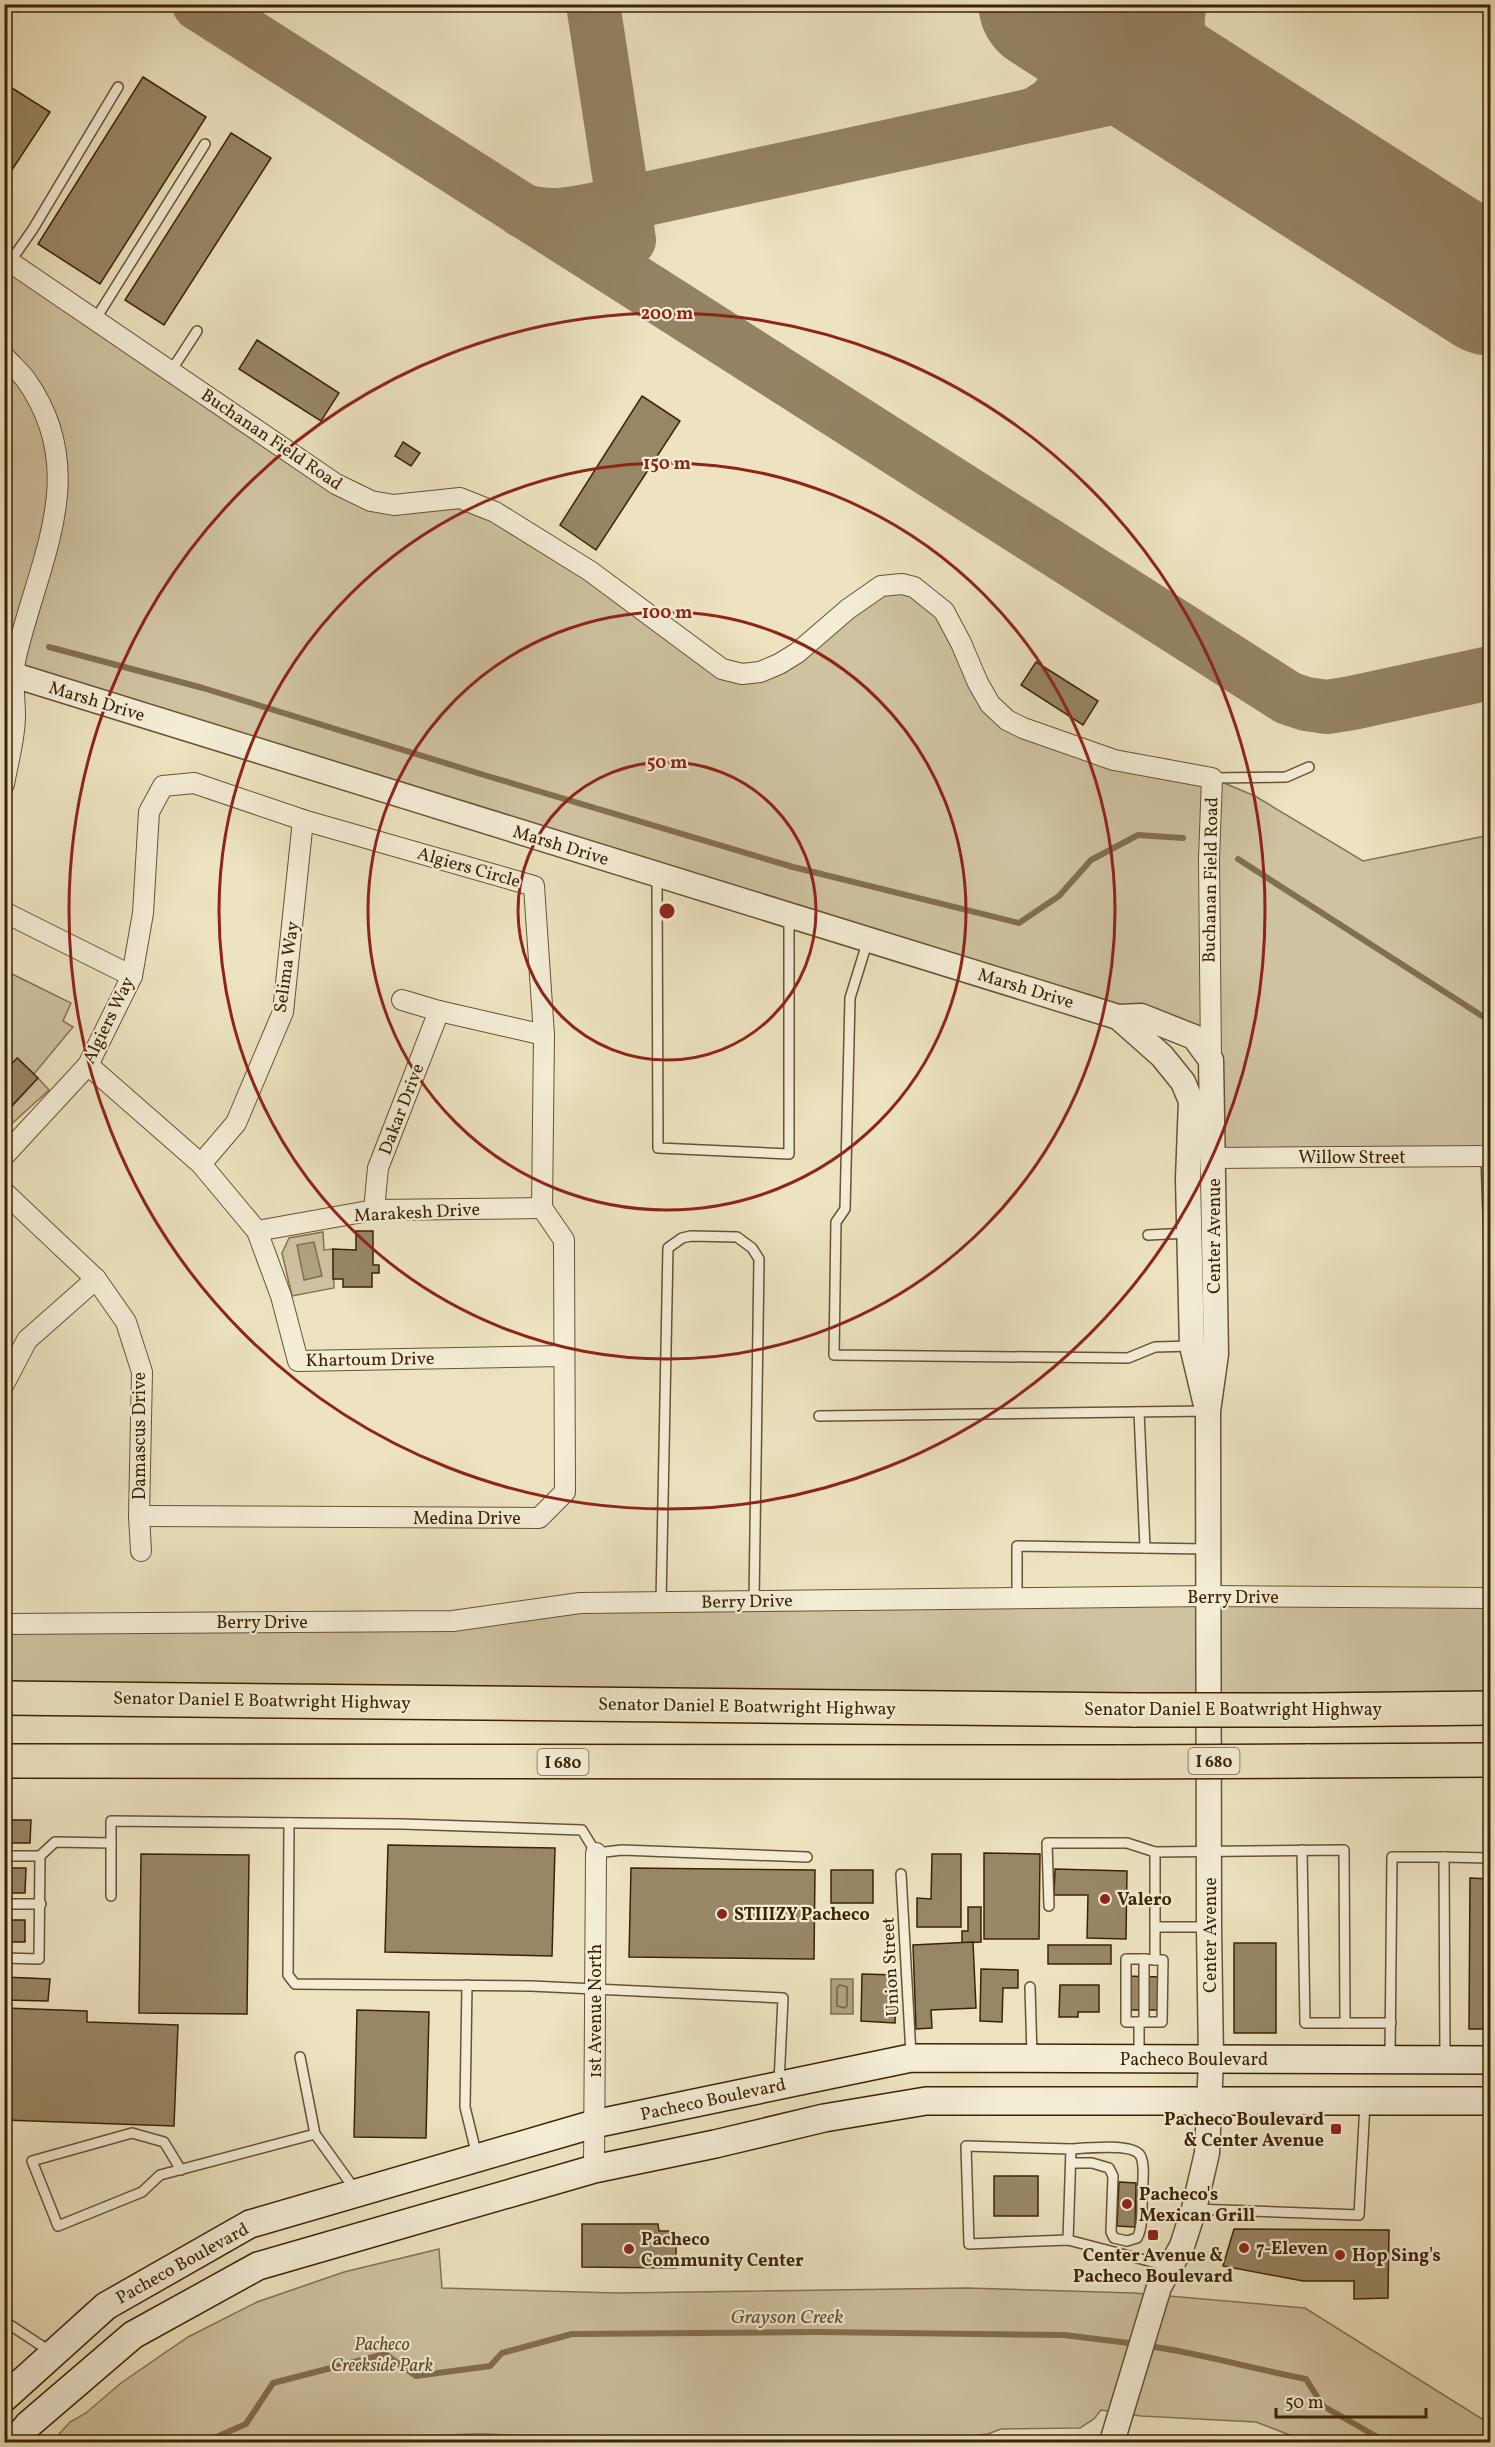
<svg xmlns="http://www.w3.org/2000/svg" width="1495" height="2447" viewBox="0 0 1495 2447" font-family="Vollkorn,serif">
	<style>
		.green { fill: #cfc2a0; stroke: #867252; stroke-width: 1.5 }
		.water { fill: #b1a280; stroke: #826f4e; stroke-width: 1.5 }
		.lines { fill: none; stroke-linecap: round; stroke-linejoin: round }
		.shore { stroke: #766242; stroke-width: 1.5 }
		.stream { stroke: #826f4e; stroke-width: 6 }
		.taxiway { stroke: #948362; stroke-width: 54 }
		.runway { stroke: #948362; stroke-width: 135 }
		.building { fill: #988765; stroke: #3c2303; stroke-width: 1.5 }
		.service-casing { stroke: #685332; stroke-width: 12 }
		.minor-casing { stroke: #685332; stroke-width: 22 }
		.tertiary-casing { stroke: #685332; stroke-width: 27 }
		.secondary-casing { stroke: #3c2303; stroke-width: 30 }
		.motorway-casing { stroke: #3c2303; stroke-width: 36 }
		.service { stroke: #f3edd6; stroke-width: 9 }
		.minor { stroke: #f3edd6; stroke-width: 20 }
		.tertiary { stroke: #f3edd6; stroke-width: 24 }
		.secondary { stroke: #f3edd6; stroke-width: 27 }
		.motorway { stroke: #ede3c0; stroke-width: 33 }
		.motorway-bridge-casing { stroke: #3c2303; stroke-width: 36; stroke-linecap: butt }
		.motorway-bridge { stroke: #ede3c0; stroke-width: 33 }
		.ring { fill: none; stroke: #8f2418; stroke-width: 3 }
		.poi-dot { fill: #8f2418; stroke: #f3edd6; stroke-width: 2 }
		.labels { text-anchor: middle; stroke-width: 4.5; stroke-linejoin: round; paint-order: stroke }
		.shield { fill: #f3edd6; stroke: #736042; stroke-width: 1.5 }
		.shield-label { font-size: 16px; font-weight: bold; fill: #3c2303 }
		.street-label { font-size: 18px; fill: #3c2303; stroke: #f3edd6 }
		.poi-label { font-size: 18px; font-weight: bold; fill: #3c2303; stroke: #f3edd6; text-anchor: start }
		.park-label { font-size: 18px; font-style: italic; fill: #614b2a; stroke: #f3edd6 }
		.water-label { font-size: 20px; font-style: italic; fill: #654f2f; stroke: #f3edd6 }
		.centre { fill: #8f2418; stroke: #f3edd6; stroke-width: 3 }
		.ring-label { font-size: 18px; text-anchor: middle; font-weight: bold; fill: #8f2418; stroke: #f3edd6; stroke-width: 4.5; stroke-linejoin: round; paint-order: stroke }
	</style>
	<rect width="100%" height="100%" fill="#ede3c0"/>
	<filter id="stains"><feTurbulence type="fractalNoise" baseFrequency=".00333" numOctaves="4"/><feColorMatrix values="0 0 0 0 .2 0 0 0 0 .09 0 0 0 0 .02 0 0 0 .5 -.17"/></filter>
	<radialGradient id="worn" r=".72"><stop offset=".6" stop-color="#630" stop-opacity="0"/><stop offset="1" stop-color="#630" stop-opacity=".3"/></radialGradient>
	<!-- green -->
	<g class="green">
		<polygon points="10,262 336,484 371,501 394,505 460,498 495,512 590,571 722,669 742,674 760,672 779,664 797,653 848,609 881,586 902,584 914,587 944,611 961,643 978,683 990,704 1007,720 1023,728 1114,760 1212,778 1255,796 1363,861 1490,835 1490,1157 1214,1158 1202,1055 1194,1037 1141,1016 1118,1017 5,672 4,269"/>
		<polygon points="4,970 71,1003 63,1021 73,1027 34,1074 18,1058 5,1072"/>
		<polygon points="38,1078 49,1090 7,1128 5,1125 5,1114"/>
		<polygon points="323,1232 324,1250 333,1249 334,1288 292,1296 282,1253 289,1238"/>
		<polygon points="1490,1598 1490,1708 5,1698 5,1624 453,1621 580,1603"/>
		<path d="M 439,2249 L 442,2288 L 617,2293 L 967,2288 L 1134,2293 L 1305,2308 L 1490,2424 L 1490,2442 L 1308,2442 L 1256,2422 L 1141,2416 L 1101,2410 L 1094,2419 L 1080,2428 L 1001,2429 L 988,2434 L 921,2441 L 571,2442 C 514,2435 462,2428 405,2442 L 52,2442 L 70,2422 L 86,2413 L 121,2383 L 188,2337 L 257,2302 L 344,2272 Z"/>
	</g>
	<!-- water -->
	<g class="water">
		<polygon points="314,1242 322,1276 304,1280 297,1245"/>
		<rect x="831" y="1979" width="22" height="35"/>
	</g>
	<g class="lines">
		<!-- shore -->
		<polygon class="shore" points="840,1985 847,1987 847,2006 845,2008 837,2006 837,1988"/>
		<!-- stream -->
		<g class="stream">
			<polyline points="49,647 203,688 484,775 793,867 1019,923 1059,896 1091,860 1138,835 1183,838"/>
			<polyline points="1238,859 1490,1021"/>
			<path d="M 1148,2346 C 1200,2353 1253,2369 1306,2379 L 1323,2406 L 1386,2442"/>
			<polyline points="205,2442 246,2424 273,2383 385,2354 416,2376 490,2366 502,2353 572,2334 818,2332 1064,2335 1137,2344"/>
		</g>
		<!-- taxiway -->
		<g class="taxiway">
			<polyline points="199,4 1288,698 1306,704 1327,707 1352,703 1490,673"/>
			<polyline points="593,4 629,240"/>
			<path d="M 1058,4 C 1087,15 1112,13 1141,4"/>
			<path d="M 1180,4 C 1169,51 1199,88 1227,120"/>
			<path d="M 1039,112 C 1045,108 1053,104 1057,98 C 1073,78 1074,46 1061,25 C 1056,16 1048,10 1040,4"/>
			<path d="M 523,211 C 558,221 587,210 623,204 L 1139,92 C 1172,94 1198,107 1227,120"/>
		</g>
		<!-- runway -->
		<polyline class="runway" points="1046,4 1490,288"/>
	</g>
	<!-- building -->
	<g class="building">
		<polygon points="143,77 206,117 100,284 38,244"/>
		<polygon points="4,83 50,112 4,182"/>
		<polygon points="231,133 271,158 164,325 125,300"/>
		<polygon points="257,340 339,393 321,421 239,369"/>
		<polygon points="642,396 680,421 596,550 560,525"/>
		<polygon points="403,442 420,453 411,466 395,456"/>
		<polygon points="1036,662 1098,701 1083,725 1021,685"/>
		<polygon points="17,1058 38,1078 4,1114 4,1072"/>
		<polygon points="356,1231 373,1231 373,1265 379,1265 379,1273 372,1273 372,1287 343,1287 343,1279 333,1279 333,1249 356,1250"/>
		<polygon points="4,1820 31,1820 30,1843 4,1843"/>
		<polygon points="388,1845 555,1848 552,1956 385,1952"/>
		<polygon points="984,1853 1040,1854 1039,1939 984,1939"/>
		<polygon points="141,1854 249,1855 247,2014 139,2013"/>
		<polygon points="932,1854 961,1854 961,1927 917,1927 917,1898 931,1899"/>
		<polygon points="4,1868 26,1868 25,1893 4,1893"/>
		<polygon points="631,1868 815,1870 814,1959 629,1957"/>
		<polygon points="1055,1869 1127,1871 1126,1939 1087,1938 1088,1895 1054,1895"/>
		<rect x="831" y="1870" width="42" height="33"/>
		<polygon points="1470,1878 1490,1879 1490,2029 1469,2029"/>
		<polygon points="968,1907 981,1907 981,1942 962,1943 962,1931 968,1931"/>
		<rect x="4" y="1920" width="21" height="22"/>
		<polygon points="973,1942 976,2008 931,2010 932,2028 916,2029 913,1945"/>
		<rect x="1234" y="1943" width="42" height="90"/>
		<rect x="1048" y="1945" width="63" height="19"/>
		<polygon points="981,1969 1018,1970 1018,1988 1003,1988 1002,2022 980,2021"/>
		<polygon points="862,1974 896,1975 895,2023 861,2021"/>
		<polygon points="1121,1976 1165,1977 1164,2010 1121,2010"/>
		<polygon points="4,1977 50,1979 48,2001 4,2000"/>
		<polygon points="1060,1985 1099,1985 1099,2012 1078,2012 1078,2017 1059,2017"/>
		<polygon points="4,2008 87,2011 87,2022 178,2025 174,2126 4,2120"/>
		<polygon points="357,2010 429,2012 426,2138 354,2137"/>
		<rect x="994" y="2176" width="44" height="40"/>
		<polygon points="1119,2182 1136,2183 1135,2227 1117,2226"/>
		<polygon points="582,2224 658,2224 659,2231 676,2231 676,2268 582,2267"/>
		<polygon points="1234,2229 1389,2230 1388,2298 1354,2299 1354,2281 1303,2281 1223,2266"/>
	</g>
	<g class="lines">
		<!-- service casing -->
		<g class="service-casing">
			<g id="service">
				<polyline points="10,262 33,229 118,87"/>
				<polyline points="95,320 205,144"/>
				<polyline points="171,371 197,331"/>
				<polyline points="1212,778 1286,777 1309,767"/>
				<polyline points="657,877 658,1148 789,1154 789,918"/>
				<polyline points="868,940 850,998 845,1209 836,1222 834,1355 1128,1358 1155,1347 1192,1346"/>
				<polyline points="1486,1156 1490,1270"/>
				<polyline points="1148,1235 1188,1233"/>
				<polyline points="1139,1412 1145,1548"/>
				<polyline points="819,1416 1208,1411"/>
				<polyline points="1017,1598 1017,1546 1206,1549"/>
				<polyline points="661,1602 668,1248 682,1238 691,1236 737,1237 752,1248 759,1259 754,1601"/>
				<polyline points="289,1823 288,1975 295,1984 531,1986 783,1998 779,2083"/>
				<polyline points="1302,1850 1305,2023 1391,2023"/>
				<polyline points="1155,1852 1344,1850 1345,2023"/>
				<polyline points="4,1856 40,1856 55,1842 111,1843"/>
				<polyline points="1444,1857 1490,1858"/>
				<polyline points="901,1874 911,2055"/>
				<polyline points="111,1896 111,1821 402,1824 582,1830 596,1853 622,1850 807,1857"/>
				<polyline points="4,1904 41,1904"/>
				<polyline points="1049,1906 1047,1843 1127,1843 1155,1852 1155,1960 1144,1959 1144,2022 1139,2022 1139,2058"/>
				<polyline points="1156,1927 1207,1927"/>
				<polyline points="4,1958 39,1959 40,1856"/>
				<polyline points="467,1985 465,2107 477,2156"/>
				<polyline points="1030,1987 1032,2056"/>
				<polyline points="1139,2022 1126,2022 1126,1959 1144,1959"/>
				<polyline points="1144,2022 1162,2022 1163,1960 1155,1960"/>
				<polyline points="1390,2056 1392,1857 1444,1857 1445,2058"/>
				<polyline points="300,2057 315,2134 356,2191"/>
				<path d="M 1071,2163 L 1092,2163 L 1109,2168 L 1113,2176 L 1111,2232 L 1114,2238 L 1127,2241 L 1137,2238 C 1143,2228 1142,2209 1142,2197 C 1142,2186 1146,2165 1140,2155 C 1132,2143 1085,2148 1071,2149"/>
				<polyline points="181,2170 164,2142 132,2133 32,2161 58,2226 142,2192 160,2175 315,2134"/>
				<polyline points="1194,2209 1359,2215 1365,2103"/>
				<polyline points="1068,2240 1071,2149 966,2146 969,2244 1068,2240 1168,2266"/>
				<polyline points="4,2321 51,2352"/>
			</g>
		</g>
		<!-- minor casing -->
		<g class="minor-casing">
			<g id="minor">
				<polyline points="4,269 10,262 336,484 371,501 394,505 460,498 495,512 590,571 722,669 742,674 760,672 779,664 797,653 848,609 881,586 902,584 914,587 944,611 961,643 978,683 990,704 1007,720 1023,728 1114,760 1212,778 1209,859 1211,1060"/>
				<path d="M 4,356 C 11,364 20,372 26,380 C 92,473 38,561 16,657 C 11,677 15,695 15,716 C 15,738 8,762 4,784"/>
				<polyline points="4,912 132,976"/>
				<polyline points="402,1000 439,1011"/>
				<polyline points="88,1065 201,1164 257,1231 281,1296 298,1361 564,1356"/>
				<polyline points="4,1156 88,1065 132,976 143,913 149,812 163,786 194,783 303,820 534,886 544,1035 542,1208"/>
				<polyline points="1214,1158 1490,1156"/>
				<polyline points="201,1164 236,1123 283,1012 303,820"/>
				<polyline points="4,1192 96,1279 126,1322 142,1372 139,1516 141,1551"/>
				<polyline points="374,1210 378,1168 439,1011 544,1035"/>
				<polyline points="257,1231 374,1210 542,1208"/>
				<polyline points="4,1384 27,1340 96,1279"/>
				<polyline points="139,1516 539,1518 565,1492 564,1240 542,1208"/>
				<polyline points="4,1624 453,1621 580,1603 1209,1596 1490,1598"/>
				<polyline points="594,2169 596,1853"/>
			</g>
		</g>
		<!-- tertiary casing -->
		<g class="tertiary-casing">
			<g id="tertiary">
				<polyline points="4,672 1118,1017 1141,1016 1194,1037 1211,1060 1216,1354 1208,1411 1209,1927 1211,2060 1207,2153 1194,2209 1182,2246 1159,2287 1112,2442"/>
				<polyline points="1118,1017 1162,1056 1183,1082 1191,1101 1188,1179 1192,1346 1205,1401"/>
			</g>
		</g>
		<!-- secondary casing -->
		<g class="secondary-casing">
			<g id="secondary">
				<polyline points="4,2398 106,2306 250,2224 594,2124 911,2058 1490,2060"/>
				<polyline points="14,2442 28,2425 133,2335 258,2266 594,2169 715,2144 824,2118 926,2101 1490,2101"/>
			</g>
		</g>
		<!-- motorway casing -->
		<g class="motorway-casing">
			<g id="motorway">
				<polyline points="4,1698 1136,1710"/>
				<polyline points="1311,1710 1490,1708"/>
				<polyline points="4,1761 1121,1762"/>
				<polyline points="1306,1761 1490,1760"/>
			</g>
		</g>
		<!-- service -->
		<use href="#service" class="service"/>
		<!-- minor -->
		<use href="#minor" class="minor"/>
		<!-- tertiary -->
		<use href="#tertiary" class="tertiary"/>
		<!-- secondary -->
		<use href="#secondary" class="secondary"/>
		<!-- motorway -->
		<use href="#motorway" class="motorway"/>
		<!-- motorway-bridge casing -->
		<g class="motorway-bridge-casing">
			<g id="motorway-bridge">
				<polyline points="1136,1710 1311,1710"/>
				<polyline points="1121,1762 1306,1761"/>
			</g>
		</g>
		<!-- motorway-bridge -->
		<use href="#motorway-bridge" class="motorway-bridge"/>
	</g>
	<!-- distance rings -->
	<g class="ring">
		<circle cx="667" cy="911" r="149"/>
		<circle cx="667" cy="911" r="299"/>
		<circle cx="667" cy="911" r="448"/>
		<circle cx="667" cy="911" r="598"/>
	</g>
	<!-- markers -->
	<g class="poi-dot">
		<circle cx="1105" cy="1899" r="6"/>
		<circle cx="722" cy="1914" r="6"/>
		<rect x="1330" y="2123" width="12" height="12" rx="3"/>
		<circle cx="1127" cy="2204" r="6"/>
		<rect x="1147" y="2229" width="12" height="12" rx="3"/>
		<circle cx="1244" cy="2248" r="6"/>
		<circle cx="629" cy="2249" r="6"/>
		<circle cx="1340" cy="2255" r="6"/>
	</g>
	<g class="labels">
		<!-- shield labels -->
		<g class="shield">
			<rect x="1188.5" y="1748" width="51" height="26" rx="4.5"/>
			<rect x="537.5" y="1749" width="51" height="26" rx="4.5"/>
		</g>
		<g class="shield-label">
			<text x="1214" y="1767">I 680</text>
			<text x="563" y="1768">I 680</text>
		</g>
		<!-- street labels -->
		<g class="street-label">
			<text transform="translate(272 439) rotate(34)" y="6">Buchanan Field Road</text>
			<text transform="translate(97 701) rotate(17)" y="6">Marsh Drive</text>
			<text transform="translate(561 845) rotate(17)" y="6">Marsh Drive</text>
			<text transform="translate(469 867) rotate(16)" y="6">Algiers Circle</text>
			<text transform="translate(1210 880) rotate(-89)" y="6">Buchanan Field Road</text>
			<text transform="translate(286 967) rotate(-82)" y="6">Selima Way</text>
			<text transform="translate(1026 988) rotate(17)" y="6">Marsh Drive</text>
			<text transform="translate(108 1020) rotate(-64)" y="6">Algiers Way</text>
			<text transform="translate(401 1109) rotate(-69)" y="6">Dakar Drive</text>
			<text x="1352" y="1163">Willow Street</text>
			<text transform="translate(417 1212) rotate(-3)" y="6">Marakesh Drive</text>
			<text transform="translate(1214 1236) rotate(-90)" y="6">Center Avenue</text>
			<text transform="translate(370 1359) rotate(-1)" y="6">Khartoum Drive</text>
			<text transform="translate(139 1436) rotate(-90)" y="6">Damascus Drive</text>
			<text x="467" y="1524">Medina Drive</text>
			<text x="1233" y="1603">Berry Drive</text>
			<text transform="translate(747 1601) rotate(-1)" y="6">Berry Drive</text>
			<text x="262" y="1628">Berry Drive</text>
			<text transform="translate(262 1700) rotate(1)" y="6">Senator Daniel E Boatwright Highway</text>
			<text transform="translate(747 1706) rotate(1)" y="6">Senator Daniel E Boatwright Highway</text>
			<text x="1233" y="1715">Senator Daniel E Boatwright Highway</text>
			<text transform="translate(1210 1935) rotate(-90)" y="6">Center Avenue</text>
			<text transform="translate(890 1967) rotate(-93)" y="6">Union Street</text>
			<text transform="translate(595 2011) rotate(-90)" y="6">1st Avenue North</text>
			<text x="1194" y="2065">Pacheco Boulevard</text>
			<text transform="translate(713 2099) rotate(-12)" y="6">Pacheco Boulevard</text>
			<text transform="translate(182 2263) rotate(-29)" y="6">Pacheco Boulevard</text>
		</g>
		<!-- poi labels -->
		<g class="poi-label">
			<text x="1117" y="1905">Valero</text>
			<text x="734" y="1920">STIIIZY Pacheco</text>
			<text x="1324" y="2125" text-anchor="end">Pacheco Boulevard<tspan x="1324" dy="21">&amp; Center Avenue</tspan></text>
			<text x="1139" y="2200">Pacheco's<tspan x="1139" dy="21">Mexican Grill</tspan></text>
			<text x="641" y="2245">Pacheco<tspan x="641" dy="21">Community Center</tspan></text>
			<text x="1256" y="2254">7-Eleven</text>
			<text x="1153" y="2261" text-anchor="middle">Center Avenue &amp;<tspan x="1153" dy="21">Pacheco Boulevard</tspan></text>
			<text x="1352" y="2261">Hop Sing's</text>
		</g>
		<!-- park labels -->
		<g class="park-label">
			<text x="382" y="2350">Pacheco<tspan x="382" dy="21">Creekside Park</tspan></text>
		</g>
		<!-- water labels -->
		<g class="water-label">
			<text x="787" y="2323">Grayson Creek</text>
		</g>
	</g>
	<circle cx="667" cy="911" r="9" class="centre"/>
	<g class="ring-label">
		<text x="667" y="319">200 m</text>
		<text x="667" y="469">150 m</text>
		<text x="667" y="618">100 m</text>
		<text x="667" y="768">50 m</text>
	</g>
	<!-- margin -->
	<rect width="1495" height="2447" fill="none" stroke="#ede3c0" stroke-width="24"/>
	<rect x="6" y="6" width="1483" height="2435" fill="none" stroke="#3c2303" stroke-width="3"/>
	<rect x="12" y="12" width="1471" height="2423" fill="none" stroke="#3c2303" stroke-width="1.5"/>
	<!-- scale -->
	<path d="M1276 2408v9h150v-9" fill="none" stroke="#3c2303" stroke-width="3"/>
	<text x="1285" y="2408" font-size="18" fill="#3c2303" stroke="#f3edd6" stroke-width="4.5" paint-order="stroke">50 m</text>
	<rect width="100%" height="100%" filter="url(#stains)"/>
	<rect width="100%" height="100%" fill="url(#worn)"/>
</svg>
